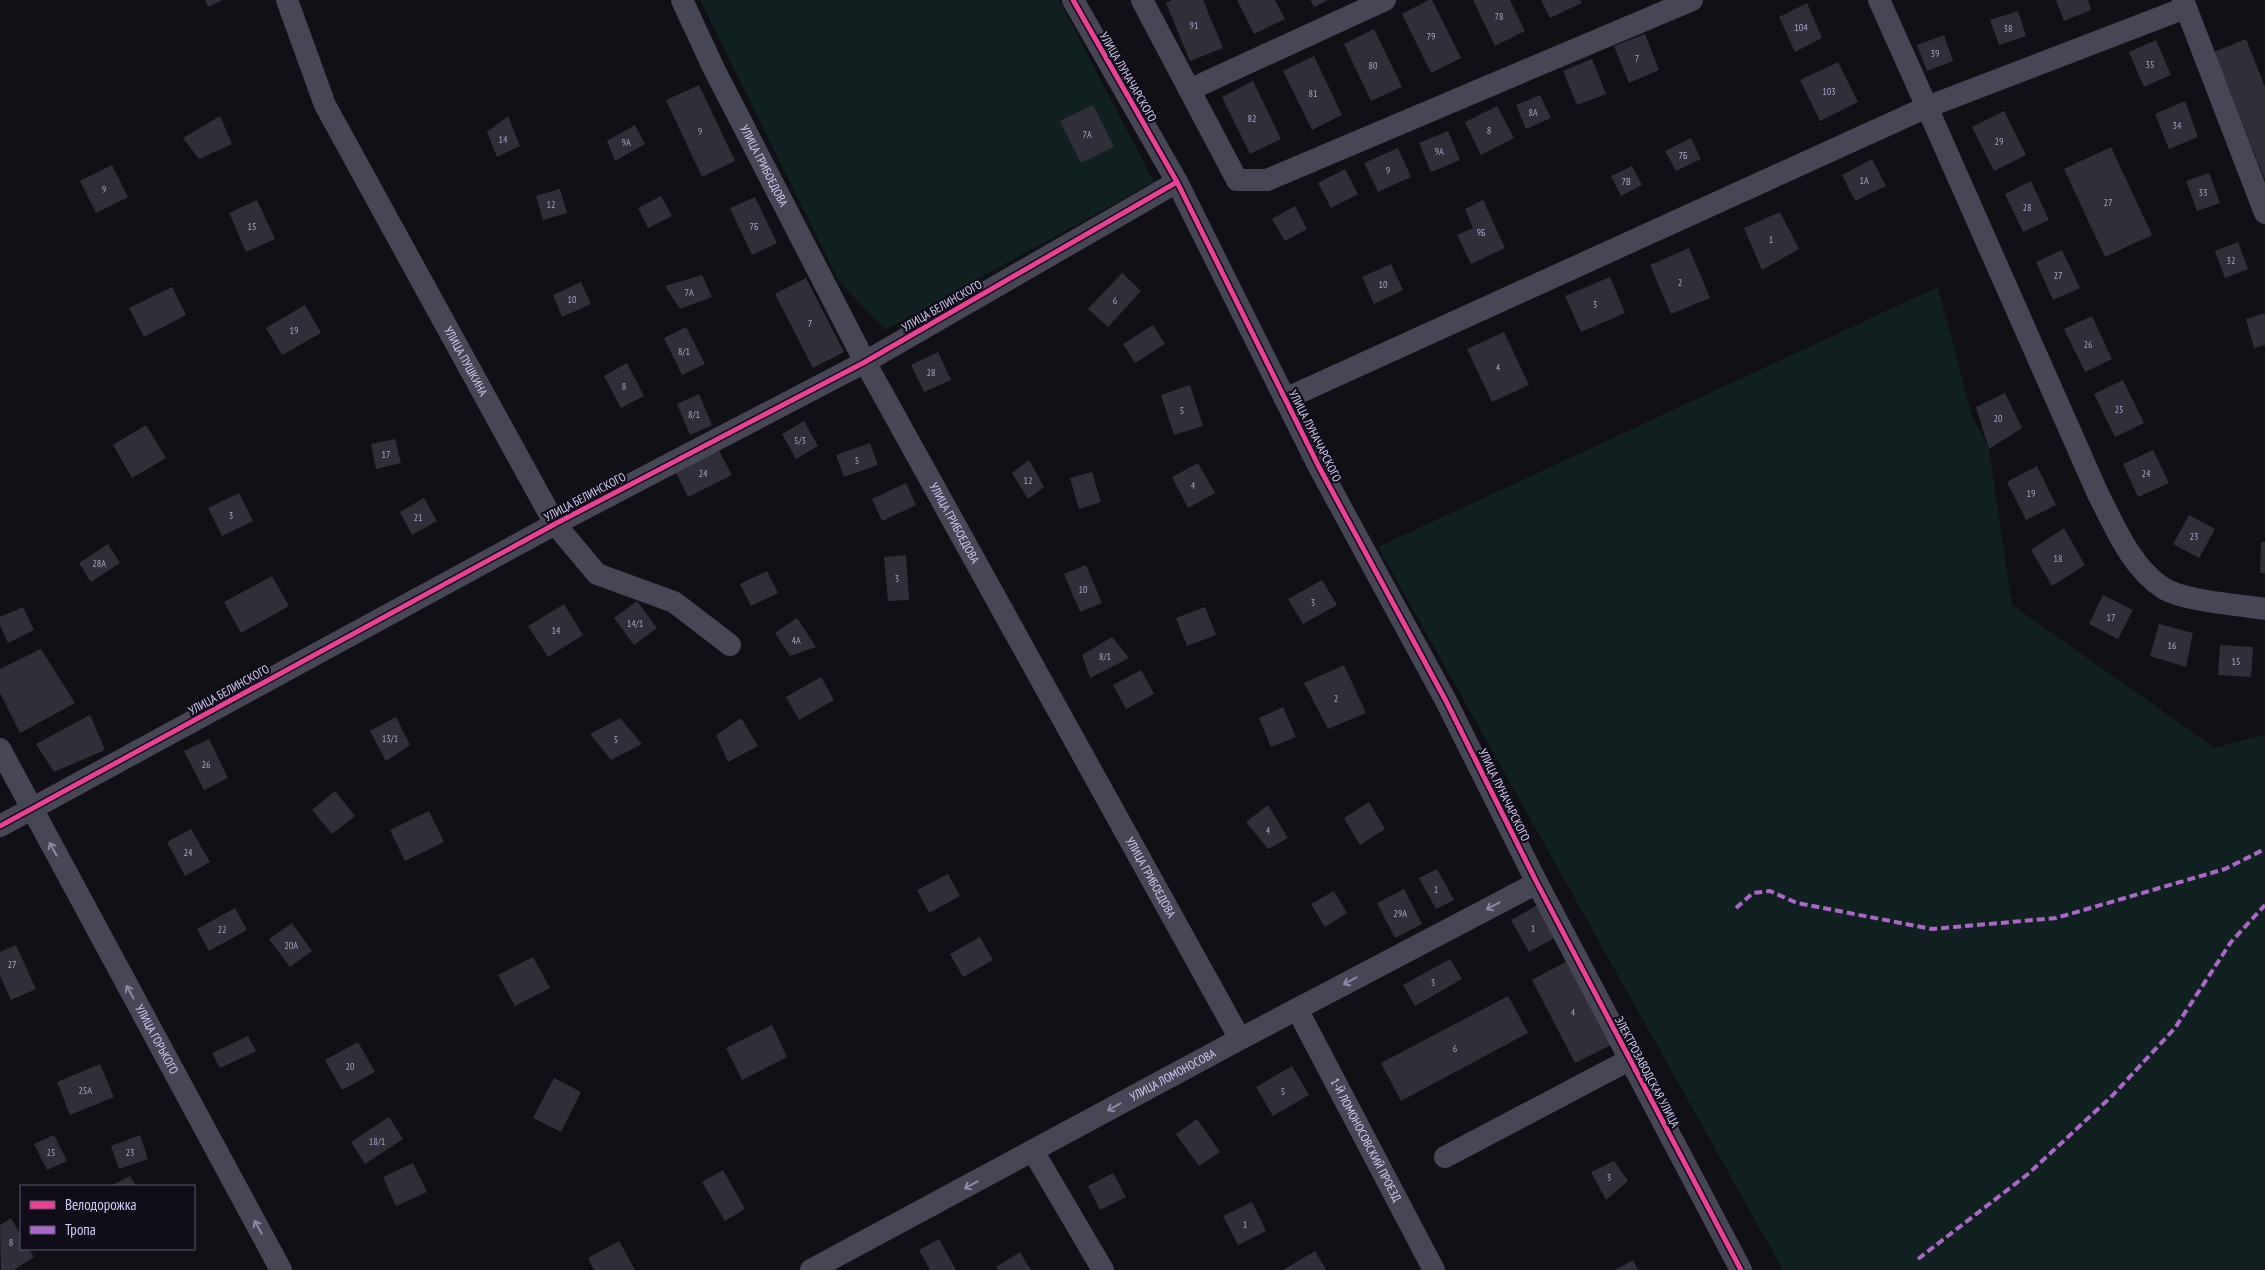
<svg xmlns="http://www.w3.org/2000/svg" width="2265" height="1270" viewBox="0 0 2265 1270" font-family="'PT Sans Narrow',sans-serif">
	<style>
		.green { fill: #112020 }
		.building { fill: #302e39 }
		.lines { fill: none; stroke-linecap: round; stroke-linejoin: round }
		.minor { stroke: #474656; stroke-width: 22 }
		.quiet { stroke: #ac68c9; stroke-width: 4; stroke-dasharray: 8 4; stroke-linecap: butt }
		.cycleway-casing { stroke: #100d19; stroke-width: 8 }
		.cycleway { stroke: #ea4096; stroke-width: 5 }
		.oneway { stroke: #8e89a7 }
		.labels { text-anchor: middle; stroke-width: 4.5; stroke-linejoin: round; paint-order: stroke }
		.number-label { font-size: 10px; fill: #aba4c8 }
		.street-label { font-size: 12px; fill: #d4ccf8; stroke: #100d19 }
	</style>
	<rect width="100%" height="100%" fill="#111016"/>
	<!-- green -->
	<g class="green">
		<polygon points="700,0 1059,0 1154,182 885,330 838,280"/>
		<polygon points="1938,287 1972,416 1989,449 2012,605 2215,748 2265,734 2265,1270 1783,1270 1378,547"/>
	</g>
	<!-- building -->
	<g class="building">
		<polygon points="205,0 223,0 208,7"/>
		<polygon points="1172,0 1203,0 1223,48 1190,61 1166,3"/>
		<polygon points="1237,0 1275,0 1285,19 1254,34"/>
		<polygon points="1310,0 1328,0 1314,7"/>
		<polygon points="1429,0 1432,0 1461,58 1431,73 1402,14"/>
		<polygon points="1473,0 1510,0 1525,31 1495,46"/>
		<polygon points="1541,0 1580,0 1582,3 1550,18"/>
		<polygon points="2056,0 2088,0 2091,10 2064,21"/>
		<polygon points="1807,3 1822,38 1795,52 1779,17"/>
		<polygon points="2018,11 2026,36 1999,45 1990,20"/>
		<polygon points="1374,29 1402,87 1371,101 1344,44"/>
		<polygon points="1645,34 1659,70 1629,83 1614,46"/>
		<polygon points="1944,35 1953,61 1927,71 1917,45"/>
		<polygon points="2246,39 2265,87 2265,180 2214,52"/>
		<polygon points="2156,40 2171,75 2144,87 2129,52"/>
		<polygon points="1314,56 1342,115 1312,130 1283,71"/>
		<polygon points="1592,59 1606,94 1577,105 1563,71"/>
		<polygon points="1838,62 1858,102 1820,121 1800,80"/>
		<polygon points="1253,81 1281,139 1250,154 1222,97"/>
		<polygon points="699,85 735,161 702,177 666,100"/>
		<polygon points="1540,95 1551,118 1526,129 1516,105"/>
		<polygon points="2185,101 2198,137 2169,149 2155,114"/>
		<polygon points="1093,105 1114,147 1081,163 1060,121"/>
		<polygon points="1497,106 1514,138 1481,155 1465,122"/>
		<polygon points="2004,111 2026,155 1994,171 1972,127"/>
		<polygon points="220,116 232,144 199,159 183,138"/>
		<polygon points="508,116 520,146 497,157 487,132"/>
		<polygon points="635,125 645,144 615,161 607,141"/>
		<polygon points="1448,131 1460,160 1431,172 1419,143"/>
		<polygon points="1691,138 1701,159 1676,171 1665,151"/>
		<polygon points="2111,147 2152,235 2105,257 2064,169"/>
		<polygon points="1398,148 1411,177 1378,192 1364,163"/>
		<polygon points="1872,159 1886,186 1855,201 1842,175"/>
		<polygon points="112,165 128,197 96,213 80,181"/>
		<polygon points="1632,166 1642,185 1621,196 1611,176"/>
		<polygon points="1345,169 1358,194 1331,208 1318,183"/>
		<polygon points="2209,173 2220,203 2197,211 2186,181"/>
		<polygon points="2031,181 2049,220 2023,232 2005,194"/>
		<polygon points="560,189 567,213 543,220 536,196"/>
		<polygon points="661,196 672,216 648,228 638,208"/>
		<polygon points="755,197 777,243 752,255 730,208"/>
		<polygon points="257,200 275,239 246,252 229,213"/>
		<polygon points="1483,200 1505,248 1471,264 1457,235 1473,228 1465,209"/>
		<polygon points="1295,206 1307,229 1285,241 1272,219"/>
		<polygon points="1780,212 1799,249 1762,270 1744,228"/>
		<polygon points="2238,242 2248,269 2225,278 2215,251"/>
		<polygon points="1689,248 1710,298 1671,314 1650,265"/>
		<polygon points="2062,250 2080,288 2053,300 2036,262"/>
		<polygon points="1391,264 1403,290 1374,304 1362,277"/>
		<polygon points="1122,273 1141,291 1108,327 1088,309"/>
		<polygon points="702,275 712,297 680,309 665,286"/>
		<polygon points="1610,277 1625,313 1581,332 1565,296"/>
		<polygon points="806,278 844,352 813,368 775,294"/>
		<polygon points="581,282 591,304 562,317 553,295"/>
		<polygon points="172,287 186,315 144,337 129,308"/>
		<polygon points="305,305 321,333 282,355 266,328"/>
		<polygon points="2265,313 2265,345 2254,348 2246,319"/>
		<polygon points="2092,316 2112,359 2085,372 2064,329"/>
		<polygon points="1153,325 1165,344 1135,363 1123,344"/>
		<polygon points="686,327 705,364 682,375 664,338"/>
		<polygon points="1504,332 1529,385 1492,402 1467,349"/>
		<polygon points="938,352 951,380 924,392 911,365"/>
		<polygon points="627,363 644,396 621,408 604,376"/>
		<polygon points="2123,380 2144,423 2115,437 2094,394"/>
		<polygon points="1190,385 1203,426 1174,435 1161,395"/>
		<polygon points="2005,393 2022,428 1989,449 1976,407"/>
		<polygon points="699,394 712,425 690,435 677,404"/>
		<polygon points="804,421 818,446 796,459 782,434"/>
		<polygon points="146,425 166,458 132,478 113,445"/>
		<polygon points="395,439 401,463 376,469 371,444"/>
		<polygon points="870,443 878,465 844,477 836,455"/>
		<polygon points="718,449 732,475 688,497 675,470"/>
		<polygon points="2153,450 2169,483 2138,497 2123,464"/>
		<polygon points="1029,460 1044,487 1028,499 1012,473"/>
		<polygon points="1198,463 1215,493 1188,508 1172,477"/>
		<polygon points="2037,466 2056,505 2026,520 2007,482"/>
		<polygon points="1092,472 1101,502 1079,509 1070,478"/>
		<polygon points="906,483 916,505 882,521 872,499"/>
		<polygon points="239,493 253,521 222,536 208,508"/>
		<polygon points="424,498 437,521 412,535 400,512"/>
		<polygon points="2189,515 2215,529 2199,558 2173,544"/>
		<polygon points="2064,528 2085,565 2052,586 2031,550"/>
		<polygon points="2261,542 2265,542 2265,573 2260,573"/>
		<polygon points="108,544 120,563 91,582 79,563"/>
		<polygon points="906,555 909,600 888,601 884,557"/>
		<polygon points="1086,565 1102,603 1080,612 1064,574"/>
		<polygon points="767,571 778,593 751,606 740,584"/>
		<polygon points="272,576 289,606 241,633 224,602"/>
		<polygon points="1322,580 1337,605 1303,624 1288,599"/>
		<polygon points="2103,595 2133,610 2118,639 2089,624"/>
		<polygon points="637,601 657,628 634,645 614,618"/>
		<polygon points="564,604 583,635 548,657 528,626"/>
		<polygon points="23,607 34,630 8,643 0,625 0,617"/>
		<polygon points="1205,607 1216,635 1187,646 1176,618"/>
		<polygon points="797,618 816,647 790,656 775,633"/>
		<polygon points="2159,624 2193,633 2186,667 2150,656"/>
		<polygon points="1112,637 1129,658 1090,678 1082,655"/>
		<polygon points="2220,645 2253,647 2251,677 2218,675"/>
		<polygon points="41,649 75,703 20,733 0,693 0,669"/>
		<polygon points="1344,665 1366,713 1328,729 1304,683"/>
		<polygon points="1141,670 1154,694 1126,709 1113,685"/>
		<polygon points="821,677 834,700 799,720 786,697"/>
		<polygon points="1283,707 1296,737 1271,747 1259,718"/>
		<polygon points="90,715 105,750 54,772 36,744"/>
		<polygon points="396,717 410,745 386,761 370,731"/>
		<polygon points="620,718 642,744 611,760 590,734"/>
		<polygon points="741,718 758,746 728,762 716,735"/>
		<polygon points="209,739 228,778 204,790 184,751"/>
		<polygon points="335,791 355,816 332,834 312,810"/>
		<polygon points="1369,802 1385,829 1360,845 1344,818"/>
		<polygon points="1268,805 1288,838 1268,849 1246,822"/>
		<polygon points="429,811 444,842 405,861 390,830"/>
		<polygon points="191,829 210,862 185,876 167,842"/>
		<polygon points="1437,869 1454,900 1436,909 1419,878"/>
		<polygon points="948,874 960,896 929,913 917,890"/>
		<polygon points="1404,889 1422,924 1395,938 1377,903"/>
		<polygon points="1334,891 1347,913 1325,927 1311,904"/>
		<polygon points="1538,905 1556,937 1529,952 1511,920"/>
		<polygon points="235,908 247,930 209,951 197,929"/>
		<polygon points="292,923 312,951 290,967 269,939"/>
		<polygon points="980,937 993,960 963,977 950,954"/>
		<polygon points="16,945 36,989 11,1000 0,976 0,952"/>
		<polygon points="533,957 550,988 515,1006 498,975"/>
		<polygon points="1450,959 1462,979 1415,1006 1403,985"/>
		<polygon points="1571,959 1615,1043 1575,1063 1532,980"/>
		<polygon points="1508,996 1528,1033 1401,1101 1381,1063"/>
		<polygon points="772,1025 787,1057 742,1080 726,1048"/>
		<polygon points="248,1036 256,1051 220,1068 212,1053"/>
		<polygon points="358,1042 375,1072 342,1090 325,1060"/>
		<polygon points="100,1064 114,1097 70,1115 57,1082"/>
		<polygon points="1292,1066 1309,1095 1273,1116 1256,1087"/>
		<polygon points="554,1078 581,1092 561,1132 533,1118"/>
		<polygon points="389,1117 403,1139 365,1164 351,1142"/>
		<polygon points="1197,1119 1220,1152 1199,1166 1176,1134"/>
		<polygon points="54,1135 67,1161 47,1170 34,1144"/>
		<polygon points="140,1135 148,1159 119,1169 111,1146"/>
		<polygon points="1614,1161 1628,1181 1606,1200 1591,1172"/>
		<polygon points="413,1163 427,1192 396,1206 383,1177"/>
		<polygon points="723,1170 745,1209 725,1221 702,1182"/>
		<polygon points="1113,1173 1126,1197 1100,1210 1088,1186"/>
		<polygon points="130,1176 136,1186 111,1186"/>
		<polygon points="1252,1202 1266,1231 1238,1245 1223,1216"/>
		<polygon points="11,1218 21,1235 21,1249 29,1249 34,1257 14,1270 1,1270 0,1225"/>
		<polygon points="939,1239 956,1270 930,1270 919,1250"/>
		<polygon points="619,1241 635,1270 594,1270 588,1258"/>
		<polygon points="1315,1251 1326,1270 1283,1270"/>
		<polygon points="1020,1252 1031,1270 998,1270 996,1267"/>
		<polygon points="1633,1260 1638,1270 1615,1270"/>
	</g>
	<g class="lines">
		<!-- minor -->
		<g class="minor">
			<path id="s1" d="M 287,0 L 325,105 L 555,524 L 597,574 L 674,602 L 730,645"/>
			<path id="s2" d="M 682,0 L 714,69 L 865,362 L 1240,1039"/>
			<polyline points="1073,0 1177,182 1319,467 1446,701 1537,883 1741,1270"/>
			<polyline points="1142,0 1237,180 1267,180 1692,0"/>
			<polyline points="1879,0 1927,107 2185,8"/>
			<polyline points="2183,0 2265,213"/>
			<polyline points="1189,90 1385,0"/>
			<path d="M 1285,399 L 1927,107 L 2098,494 C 2115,527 2131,567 2163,588 C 2183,601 2240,605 2265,609"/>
			<path id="s3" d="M 0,749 L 281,1270"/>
			<polyline points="0,826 555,524 865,362 1177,182"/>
			<path id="s4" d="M 1297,1009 L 1434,1270"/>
			<polyline points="1033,1151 1103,1270"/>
			<polyline points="1445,1157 1629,1060"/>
			<path id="s5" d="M 811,1270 L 1240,1039 L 1537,883"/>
		</g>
		<!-- quiet -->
		<g class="quiet">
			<polyline points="1736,908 1753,893 1770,891 1797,903 1932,929 2056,918 2225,869 2265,849"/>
			<polyline points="1918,1259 2028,1174 2112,1096 2175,1028 2231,942 2265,905"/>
		</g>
		<!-- cycleway casing -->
		<g class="cycleway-casing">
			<g id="cycleway">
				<polyline points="1073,0 1177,182 1319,467 1446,701 1537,883 1741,1270"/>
				<polyline points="0,826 555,524 865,362 1177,182"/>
			</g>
		</g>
		<!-- cycleway -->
		<use href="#cycleway" class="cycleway"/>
	</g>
	<!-- one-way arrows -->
	<defs><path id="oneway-shaft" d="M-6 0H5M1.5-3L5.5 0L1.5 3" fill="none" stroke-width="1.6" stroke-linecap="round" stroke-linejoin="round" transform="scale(1.25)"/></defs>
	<g class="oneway">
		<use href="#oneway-shaft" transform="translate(53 849) rotate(-119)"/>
		<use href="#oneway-shaft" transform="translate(1493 906) rotate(152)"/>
		<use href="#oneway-shaft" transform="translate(1350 981) rotate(152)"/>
		<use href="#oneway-shaft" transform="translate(130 992) rotate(-119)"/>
		<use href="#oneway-shaft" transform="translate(1114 1107) rotate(151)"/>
		<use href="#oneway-shaft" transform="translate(971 1185) rotate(152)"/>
		<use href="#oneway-shaft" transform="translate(258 1227) rotate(-119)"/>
	</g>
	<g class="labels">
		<!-- number labels -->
		<g class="number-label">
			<text x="1499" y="20">78</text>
			<text x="1194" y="29">91</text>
			<text x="1801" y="31">104</text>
			<text x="2008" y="32">38</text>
			<text x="1431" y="40">79</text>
			<text x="1935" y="57">39</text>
			<text x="1637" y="62">7</text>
			<text x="2150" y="68">35</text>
			<text x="1373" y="69">80</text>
			<text x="1829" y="95">103</text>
			<text x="1313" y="97">81</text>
			<text x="1533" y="116">8А</text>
			<text x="1252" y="122">82</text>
			<text x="2177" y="129">34</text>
			<text x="1489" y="134">8</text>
			<text x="700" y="135">9</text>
			<text x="1087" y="138">7А</text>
			<text x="503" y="143">14</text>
			<text x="1999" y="145">29</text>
			<text x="626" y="146">9А</text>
			<text x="1439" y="155">9А</text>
			<text x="1683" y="159">7Б</text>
			<text x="1388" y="174">9</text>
			<text x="1864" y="184">1А</text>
			<text x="1626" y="185">7В</text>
			<text x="104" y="193">9</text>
			<text x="2203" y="196">33</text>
			<text x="2108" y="206">27</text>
			<text x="551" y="208">12</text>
			<text x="2027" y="211">28</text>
			<text x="252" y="230">15</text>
			<text x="754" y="230">7Б</text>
			<text x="1481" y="236">9Б</text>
			<text x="1771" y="243">1</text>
			<text x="2231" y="264">32</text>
			<text x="2058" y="279">27</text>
			<text x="1680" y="286">2</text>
			<text x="1383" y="288">10</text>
			<text x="689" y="296">7А</text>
			<text x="572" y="303">10</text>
			<text x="1115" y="304">6</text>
			<text x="1595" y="308">3</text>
			<text x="810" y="327">7</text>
			<text x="294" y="334">19</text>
			<text x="2088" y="348">26</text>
			<text x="684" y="355">8/1</text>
			<text x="1498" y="371">4</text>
			<text x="931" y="376">28</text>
			<text x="624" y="390">8</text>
			<text x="2119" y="413">25</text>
			<text x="1182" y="414">5</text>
			<text x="694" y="418">8/1</text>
			<text x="1998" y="422">20</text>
			<text x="800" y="444">5/3</text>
			<text x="386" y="458">17</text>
			<text x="857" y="464">5</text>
			<text x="703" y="477">24</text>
			<text x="2146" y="477">24</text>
			<text x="1028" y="484">12</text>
			<text x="1193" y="489">4</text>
			<text x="2031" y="497">19</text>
			<text x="231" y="519">3</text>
			<text x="418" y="521">21</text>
			<text x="2194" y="540">23</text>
			<text x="2058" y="562">18</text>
			<text x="99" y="567">28А</text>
			<text x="897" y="582">3</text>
			<text x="1083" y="593">10</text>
			<text x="1313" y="606">3</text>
			<text x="2111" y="621">17</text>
			<text x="635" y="627">14/1</text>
			<text x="556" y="634">14</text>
			<text x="796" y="644">4А</text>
			<text x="2172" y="649">16</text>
			<text x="1105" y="660">8/1</text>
			<text x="2236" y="665">15</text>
			<text x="1336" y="702">2</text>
			<text x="390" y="742">13/1</text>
			<text x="616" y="743">5</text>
			<text x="206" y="768">26</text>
			<text x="1268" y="834">4</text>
			<text x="188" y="856">24</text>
			<text x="1436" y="893">1</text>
			<text x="1400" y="917">29А</text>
			<text x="1533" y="932">1</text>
			<text x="222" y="933">22</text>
			<text x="291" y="949">20А</text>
			<text x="12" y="968">27</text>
			<text x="1433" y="986">3</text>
			<text x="1573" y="1016">4</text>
			<text x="1455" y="1052">6</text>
			<text x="350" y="1070">20</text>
			<text x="85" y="1094">25А</text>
			<text x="1283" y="1095">5</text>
			<text x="377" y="1145">18/1</text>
			<text x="51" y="1156">25</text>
			<text x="130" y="1156">23</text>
			<text x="1609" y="1181">3</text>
			<text x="1245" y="1228">1</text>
			<text x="11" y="1246">8</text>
		</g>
		<!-- street labels -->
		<g class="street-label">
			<text transform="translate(1128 77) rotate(60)" y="4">УЛИЦА ЛУНАЧАРСКОГО</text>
			<text dy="4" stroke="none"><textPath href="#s2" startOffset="185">УЛИЦА ГРИБОЕДОВА</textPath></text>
			<text transform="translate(942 306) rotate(-30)" y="4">УЛИЦА БЕЛИНСКОГО</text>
			<text dy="4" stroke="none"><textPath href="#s1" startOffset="404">УЛИЦА ПУШКИНА</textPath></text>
			<text transform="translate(1315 436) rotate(63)" y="4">УЛИЦА ЛУНАЧАРСКОГО</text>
			<text transform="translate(585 497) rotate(-28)" y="4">УЛИЦА БЕЛИНСКОГО</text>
			<text dy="4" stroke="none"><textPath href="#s2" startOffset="590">УЛИЦА ГРИБОЕДОВА</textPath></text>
			<text transform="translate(229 690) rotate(-29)" y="4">УЛИЦА БЕЛИНСКОГО</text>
			<text transform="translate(1504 795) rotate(64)" y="4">УЛИЦА ЛУНАЧАРСКОГО</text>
			<text dy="4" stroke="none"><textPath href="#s2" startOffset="995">УЛИЦА ГРИБОЕДОВА</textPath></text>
			<text dy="4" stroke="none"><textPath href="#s3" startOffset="330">УЛИЦА ГОРЬКОГО</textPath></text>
			<text transform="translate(1647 1072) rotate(62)" y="4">ЭЛЕКТРОЗАВОДСКАЯ УЛИЦА</text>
			<text dy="4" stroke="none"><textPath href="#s5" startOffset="411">УЛИЦА ЛОМОНОСОВА</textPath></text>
			<text dy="4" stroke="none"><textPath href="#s4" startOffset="148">1-Й ЛОМОНОСОВСКИЙ ПРОЕЗД</textPath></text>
		</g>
	</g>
	<!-- legend -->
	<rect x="20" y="1185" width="175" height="65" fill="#100d19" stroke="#5e5972"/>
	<rect x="30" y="1201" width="25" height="8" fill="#ea4096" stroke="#5e5972"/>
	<text x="65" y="1210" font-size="15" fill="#d4ccf8">Велодорожка</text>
	<rect x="30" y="1226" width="25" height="8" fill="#ac68c9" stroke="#5e5972"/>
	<text x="65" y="1235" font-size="15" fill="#d4ccf8">Тропа</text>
</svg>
